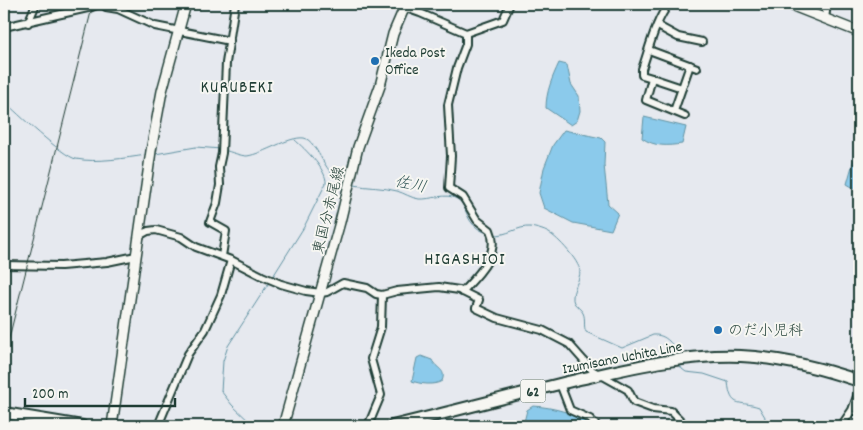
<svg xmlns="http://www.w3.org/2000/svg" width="863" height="430" viewBox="0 0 863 430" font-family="Dekko,'Klee One',sans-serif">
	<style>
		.water { fill: #8bcaeb; stroke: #6092a2 }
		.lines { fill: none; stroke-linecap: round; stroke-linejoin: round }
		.stream { stroke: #6092a2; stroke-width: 1 }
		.street-casing { stroke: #1f3d34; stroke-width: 10 }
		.secondary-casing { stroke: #1f3d34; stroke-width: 12 }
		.primary-casing { stroke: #1f3d34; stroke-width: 14 }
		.street { stroke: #f6f6f2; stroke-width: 6 }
		.secondary { stroke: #f6f6f2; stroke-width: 9 }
		.primary { stroke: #f6f6f2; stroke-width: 10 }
		.rail { stroke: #1f3d34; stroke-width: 1 }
		.poi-dot { fill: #1f6fb2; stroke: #f6f6f2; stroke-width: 2 }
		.labels { text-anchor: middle; stroke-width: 4; stroke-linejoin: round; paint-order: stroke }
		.shield { fill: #f6f6f2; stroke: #60746d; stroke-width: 1 }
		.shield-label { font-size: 14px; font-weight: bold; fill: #1f3d34 }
		.poi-label { font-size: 15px; fill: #1f3d34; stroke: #f6f6f2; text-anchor: start }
		.street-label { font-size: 15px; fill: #1f3d34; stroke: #f6f6f2 }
		.water-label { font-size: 16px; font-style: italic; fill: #355959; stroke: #f6f6f2 }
		.quarter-label { font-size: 18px; letter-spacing: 1px; fill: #1f3d34; stroke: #f6f6f2 }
	</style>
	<rect width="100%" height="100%" fill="#e6e9ef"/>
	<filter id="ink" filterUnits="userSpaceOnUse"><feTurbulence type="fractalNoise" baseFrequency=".02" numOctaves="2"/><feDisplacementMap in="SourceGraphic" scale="10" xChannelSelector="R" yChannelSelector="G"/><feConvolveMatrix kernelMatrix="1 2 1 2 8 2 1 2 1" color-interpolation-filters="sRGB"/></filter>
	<g filter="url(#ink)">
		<!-- water -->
		<g class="water">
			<path d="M 559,63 L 567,65 L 571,84 L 579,96 L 580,111 L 577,121 L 571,125 L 546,108 C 546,92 552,78 559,63 Z"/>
			<path d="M 644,117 L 686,127 L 682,144 C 667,146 655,147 642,138 Z"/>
			<polygon points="564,130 601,138 605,142 604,165 608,204 618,213 611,230 573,223 544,208 539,193 544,168 553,145"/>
			<polygon points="859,141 859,191 847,184"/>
			<path d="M 421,356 L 432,360 C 436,369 447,369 442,381 C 434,386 420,384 412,381 L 417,358 Z"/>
			<path d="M 533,406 C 553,407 579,414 594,426 L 523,426 L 527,410 Z"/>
		</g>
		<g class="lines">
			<!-- stream -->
			<g class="stream">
				<path d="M 4,101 C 17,113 62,156 76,159 C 96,163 126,158 146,155"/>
				<path d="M 224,150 C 231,152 241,156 247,156 C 263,154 289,136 304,138 C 318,141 325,178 345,183"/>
				<polyline points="155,154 196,147 221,149"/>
				<path d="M 354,185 C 368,188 383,187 397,191 C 404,193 411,198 419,199 C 431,200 446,192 457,199 C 470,207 462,224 487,233"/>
				<path d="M 493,235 C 507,236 518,226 530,227 C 536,228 544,230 549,233 C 558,238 579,261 580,271 C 580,280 573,289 573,297 C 572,305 580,307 583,313 C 586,319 583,326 586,332 L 622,348 L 653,335 C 666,334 674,345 679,356"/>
				<path d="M 272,278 L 304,227 L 326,183 C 327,170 305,149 295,140"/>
				<path d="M 680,365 L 682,369 L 686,372 L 704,374 L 728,382 C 731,409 738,400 759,407 L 765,417 L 763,426"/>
				<polyline points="254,426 232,405 221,391 223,361 228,346 270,281"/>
			</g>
			<!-- street casing -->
			<g class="street-casing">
				<g id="street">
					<polyline points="103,4 106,7 118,9 155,26 230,41"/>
					<polyline points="395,4 420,13 466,33 503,20 510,4"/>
					<path d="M 669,4 C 656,19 649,49 642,69 L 642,75 L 652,78 L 646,100 L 685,116"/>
					<polyline points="825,19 827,4"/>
					<polyline points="28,23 36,4"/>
					<polyline points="658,26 678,37 702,42"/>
					<polyline points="4,27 92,7 99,4"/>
					<polyline points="649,50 697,68"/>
					<polyline points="652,78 682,88"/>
					<polyline points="674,111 690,65"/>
					<polyline points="139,236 148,231 156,230 181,237 196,247 231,260 262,276 281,284 306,291 321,293 327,292 343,283 367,288 376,294 382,295 397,291 439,287 459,290 479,300 476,308 497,318 542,330 569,344 592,370 628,390 634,402 653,409 671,411 686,426"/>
					<polyline points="222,256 226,231 210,222 217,203 220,185 219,167 222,153 226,63 235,4"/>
					<polyline points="4,265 61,266 107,262 136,256"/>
					<path d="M 462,292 C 477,276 501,254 490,230 L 477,220 L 463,197 L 449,188 L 451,156 L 448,105 L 457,68 L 466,44 L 466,33"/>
					<polyline points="560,384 570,410 590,419 597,426"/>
					<polyline points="158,426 188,354 205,330 221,295 231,260"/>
					<polyline points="368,426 381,395 371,359 381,327 382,295"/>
					<polyline points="841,426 852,410 859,391"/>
				</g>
			</g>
			<!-- secondary casing -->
			<g class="secondary-casing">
				<g id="secondary">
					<polyline points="788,4 859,32"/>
					<polyline points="112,426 151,151 162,91 186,4"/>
					<polyline points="283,426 340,222 358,147 380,86 393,34 406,4"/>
				</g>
			</g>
			<!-- primary casing -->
			<g class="primary-casing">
				<g id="primary">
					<polyline points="4,413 82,426"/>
					<path d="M 392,426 C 455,411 517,394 580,379 C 633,367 686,354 741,356 C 782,358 821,368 859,381"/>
				</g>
			</g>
			<!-- street -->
			<use href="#street" class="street"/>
			<!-- secondary -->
			<use href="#secondary" class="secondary"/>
			<!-- primary -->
			<use href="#primary" class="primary"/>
			<!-- rail -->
			<polyline class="rail" points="4,358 93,4"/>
		</g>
	</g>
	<!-- markers -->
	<g class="poi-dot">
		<circle cx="375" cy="61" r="5"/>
		<circle cx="718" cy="330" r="5"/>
	</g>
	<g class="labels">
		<!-- shield labels -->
		<rect class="shield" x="520.5" y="379.5" width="25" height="23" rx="4"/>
		<g class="shield-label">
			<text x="533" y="396">62</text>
		</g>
		<!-- poi labels -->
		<g class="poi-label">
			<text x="385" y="57">Ikeda Post<tspan x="385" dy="17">Office</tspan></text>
			<text x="728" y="335">のだ小児科</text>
		</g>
		<!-- street labels -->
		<g class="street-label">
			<text transform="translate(328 210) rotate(-76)" y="5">東国分赤尾線</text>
			<text transform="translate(622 357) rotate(-11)" y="5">Izumisano Uchita Line</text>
		</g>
		<!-- water labels -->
		<g class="water-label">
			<text transform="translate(411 183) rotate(12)" y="6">佐川</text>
		</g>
		<!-- quarter labels -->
		<g class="quarter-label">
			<text x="237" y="92">KURUBEKI</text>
			<text x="465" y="264">HIGASHIOI</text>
		</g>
	</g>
	<!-- margin -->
	<rect width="863" height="430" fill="none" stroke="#f6f6f2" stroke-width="20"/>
	<rect x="10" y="10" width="843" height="410" fill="none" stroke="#1f3d34" stroke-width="2" filter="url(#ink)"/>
	<!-- scale -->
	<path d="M25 398v8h150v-8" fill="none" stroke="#1f3d34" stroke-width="2.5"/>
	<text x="32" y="398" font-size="15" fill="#1f3d34" stroke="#f6f6f2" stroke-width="4" paint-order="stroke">200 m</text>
</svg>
